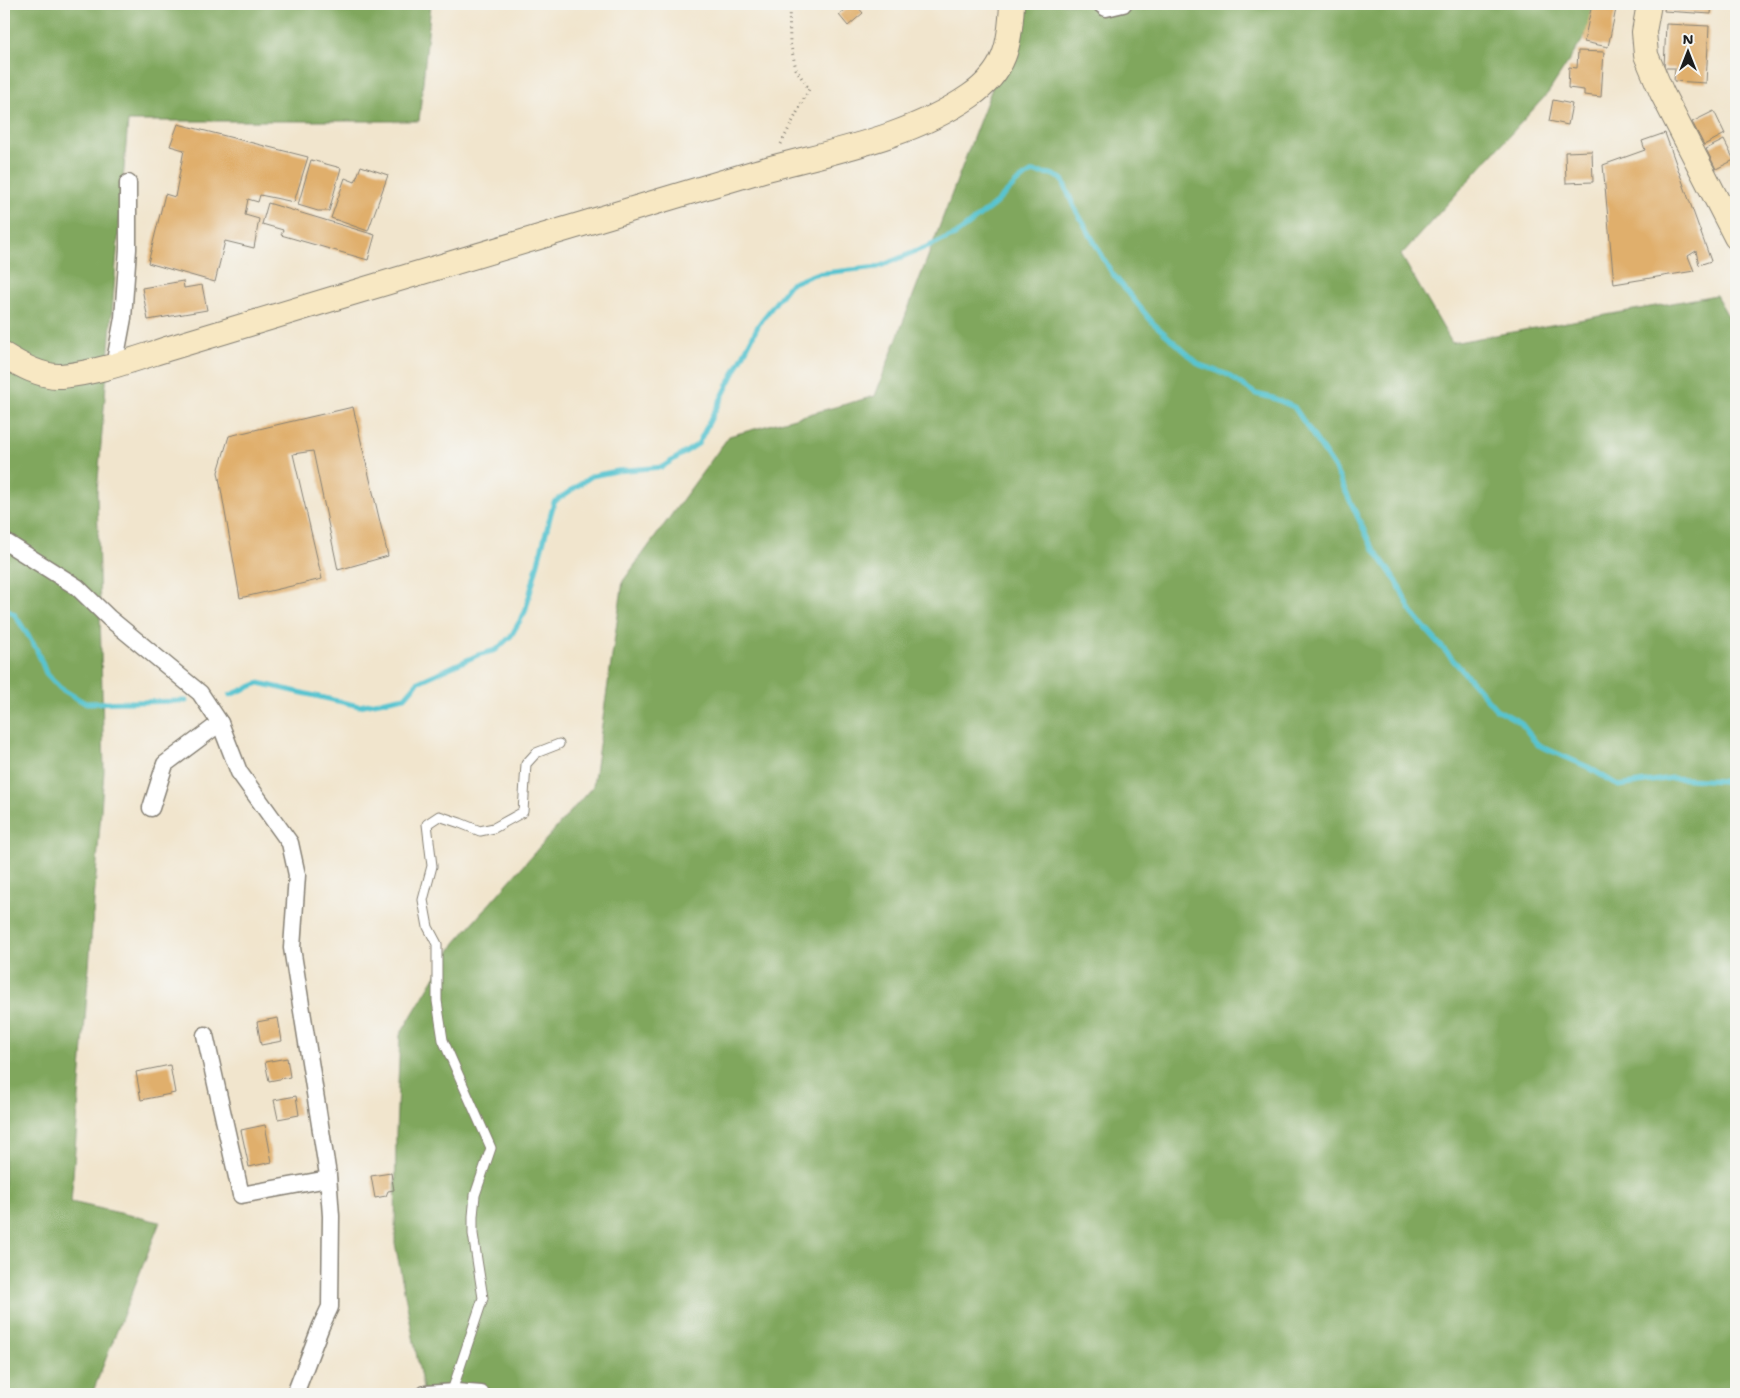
<svg xmlns="http://www.w3.org/2000/svg" width="1740" height="1398" viewBox="0 0 1740 1398" font-family="'Shantell Sans',sans-serif">
	<style>
		.forest { fill: #80a75d; stroke: #4e623c }
		.lines { fill: none; stroke-linecap: round; stroke-linejoin: round }
		.stream { stroke: #58c4d0; stroke-width: 5 }
		.building { fill: #e0af6c }
		.lane-casing { stroke: #868074; stroke-width: 11 }
		.street-casing { stroke: #868074; stroke-width: 19 }
		.secondary-casing { stroke: #868074; stroke-width: 26 }
		.path { stroke: #868074; stroke-width: 3; stroke-dasharray: 1 4; stroke-linecap: butt }
		.lane { stroke: #fff; stroke-width: 9 }
		.street { stroke: #fff; stroke-width: 16 }
		.secondary { stroke: #f8e8c3; stroke-width: 24 }
	</style>
	<rect width="100%" height="100%" fill="#f6f6f2"/>
	<filter id="ink" filterUnits="userSpaceOnUse"><feTurbulence type="fractalNoise" baseFrequency=".02" numOctaves="2"/><feDisplacementMap in="SourceGraphic" scale="10" xChannelSelector="R" yChannelSelector="G"/><feConvolveMatrix kernelMatrix="1 2 1 2 8 2 1 2 1" color-interpolation-filters="sRGB"/></filter>
	<filter id="wash" filterUnits="userSpaceOnUse"><feTurbulence type="fractalNoise" baseFrequency=".0096" numOctaves="4" result="noise"/><feDisplacementMap in="SourceGraphic" scale="20" xChannelSelector="R" yChannelSelector="G"/><feGaussianBlur stdDeviation="1.12" result="paint"/><feColorMatrix in="noise" values="0 0 0 0 0 0 0 0 0 0 0 0 0 0 0 0 0 1.4 0 .05"/><feComposite in="paint" operator="in"/></filter>
	<g filter="url(#wash)">
		<rect width="100%" height="100%" fill="#f1e5cd"/>
		<!-- forest -->
		<g class="forest">
			<polygon points="4,4 431,4 419,121 128,121 97,492 104,771 71,1202 160,1222 92,1394 4,1394"/>
			<polygon points="1010,4 1606,4 1548,93 1401,255 1452,343 1716,295 1736,330 1736,1394 424,1394 395,1243 396,1133 400,1035 455,943 593,786 623,581 729,436 875,396 992,88"/>
		</g>
		<g class="lines">
			<!-- stream -->
			<g class="stream">
				<polyline points="4,608 15,615 36,648 46,673 60,688 85,703 186,701"/>
				<polyline points="230,695 259,683 359,706 405,697 418,682 478,655 496,650 511,636 525,612 554,502 592,476 617,471 662,467 698,444 759,324 790,284 815,274 878,267 955,235 995,204 1018,181 1033,172 1051,174 1062,179 1074,207 1112,273 1153,323 1200,365 1226,374 1256,394 1273,398 1294,407 1334,467 1371,545 1397,582 1412,613 1496,709 1520,722 1538,745 1588,767 1619,786 1672,778 1722,781 1736,785"/>
			</g>
		</g>
		<g id="blocks">
			<!-- building -->
			<g class="building">
				<polygon points="852,4 855,4 863,13 848,26 839,15"/>
				<polygon points="1592,4 1616,9 1608,47 1584,42"/>
				<polygon points="1665,4 1712,4 1711,14 1664,11"/>
				<polygon points="1666,24 1709,26 1706,83 1674,81 1675,68 1664,68"/>
				<polygon points="1578,51 1604,52 1601,97 1584,95 1584,90 1568,88 1569,67 1577,68"/>
				<polygon points="1553,100 1572,104 1568,125 1549,121"/>
				<polygon points="1714,111 1725,134 1704,145 1692,122"/>
				<polygon points="178,124 308,157 294,202 260,195 258,202 248,199 245,215 259,219 254,248 225,241 215,282 148,263 165,194 175,197 184,150 170,146"/>
				<polygon points="1665,133 1711,261 1699,265 1696,251 1688,256 1694,271 1614,284 1603,165 1645,150 1642,141"/>
				<polygon points="1724,140 1734,160 1716,169 1706,149"/>
				<polygon points="1592,151 1593,182 1566,183 1565,152"/>
				<polygon points="311,160 341,168 329,211 318,211 298,205"/>
				<polygon points="361,166 388,175 368,231 331,218 345,178 355,182"/>
				<polygon points="268,203 375,235 368,260 281,235 283,230 262,224"/>
				<polygon points="183,281 184,288 202,285 207,310 148,320 142,288"/>
				<polygon points="353,407 388,556 338,570 313,451 293,454 322,579 240,598 218,472 229,436"/>
				<polygon points="278,1018 282,1041 261,1045 257,1022"/>
				<polygon points="287,1058 290,1077 269,1081 265,1062"/>
				<polygon points="170,1065 175,1093 141,1100 136,1072"/>
				<polygon points="296,1096 299,1115 278,1119 274,1100"/>
				<polygon points="265,1125 272,1162 249,1167 241,1130"/>
				<polygon points="391,1173 394,1190 388,1191 386,1196 375,1198 371,1176"/>
			</g>
		</g>
	</g>
	<g filter="url(#ink)">
		<use href="#blocks" fill-opacity="0" stroke="#868074" stroke-width="1"/>
		<g class="lines">
			<!-- lane casing -->
			<g class="lane-casing">
				<polyline id="lane" points="451,1394 483,1298 473,1234 473,1216 475,1195 491,1148 443,1040 437,1001 437,944 428,927 423,900 432,866 427,824 439,816 460,823 480,831 494,828 523,812 526,764 536,753 559,744"/>
			</g>
			<!-- street casing -->
			<g class="street-casing">
				<g id="street">
					<polyline points="1101,4 1106,8 1123,4"/>
					<polyline points="114,366 123,318 128,249 128,183"/>
					<polyline points="4,541 77,587 109,618 200,693 220,723 239,772 290,843 297,875 292,948 328,1175 331,1216 330,1307 321,1326 295,1394"/>
					<polyline points="151,808 165,764 220,723"/>
					<polyline points="205,1035 241,1195 328,1179"/>
					<polyline points="425,1394 456,1392 481,1394"/>
				</g>
			</g>
			<!-- secondary casing -->
			<g class="secondary-casing">
				<g id="secondary">
					<polyline points="1649,4 1644,32 1646,55 1662,93 1736,237"/>
					<path d="M 4,355 C 20,365 41,377 61,376 C 98,373 135,359 170,348 C 224,332 278,315 332,299 C 472,257 613,215 753,173 C 826,152 906,140 970,96 C 1006,71 1010,45 1012,4"/>
				</g>
			</g>
			<!-- path -->
			<polyline class="path" points="781,144 809,89 796,69 790,42 789,4"/>
			<!-- lane -->
			<use href="#lane" class="lane"/>
			<!-- street -->
			<use href="#street" class="street"/>
			<!-- secondary -->
			<use href="#secondary" class="secondary"/>
		</g>
	</g>
	<!-- margin -->
	<rect width="1740" height="1398" fill="none" stroke="#f6f6f2" stroke-width="20"/>
	<!-- north arrow -->
	<g transform="translate(1688 52)" stroke="#f6f6f2" stroke-width="4" paint-order="stroke">
	<path d="M0-4L9 19L0 12L-9 19Z" fill="#1c1c1c"/>
	<text y="-8" font-size="14" font-weight="bold" text-anchor="middle" fill="#1c1c1c">N</text>
	</g>
</svg>
